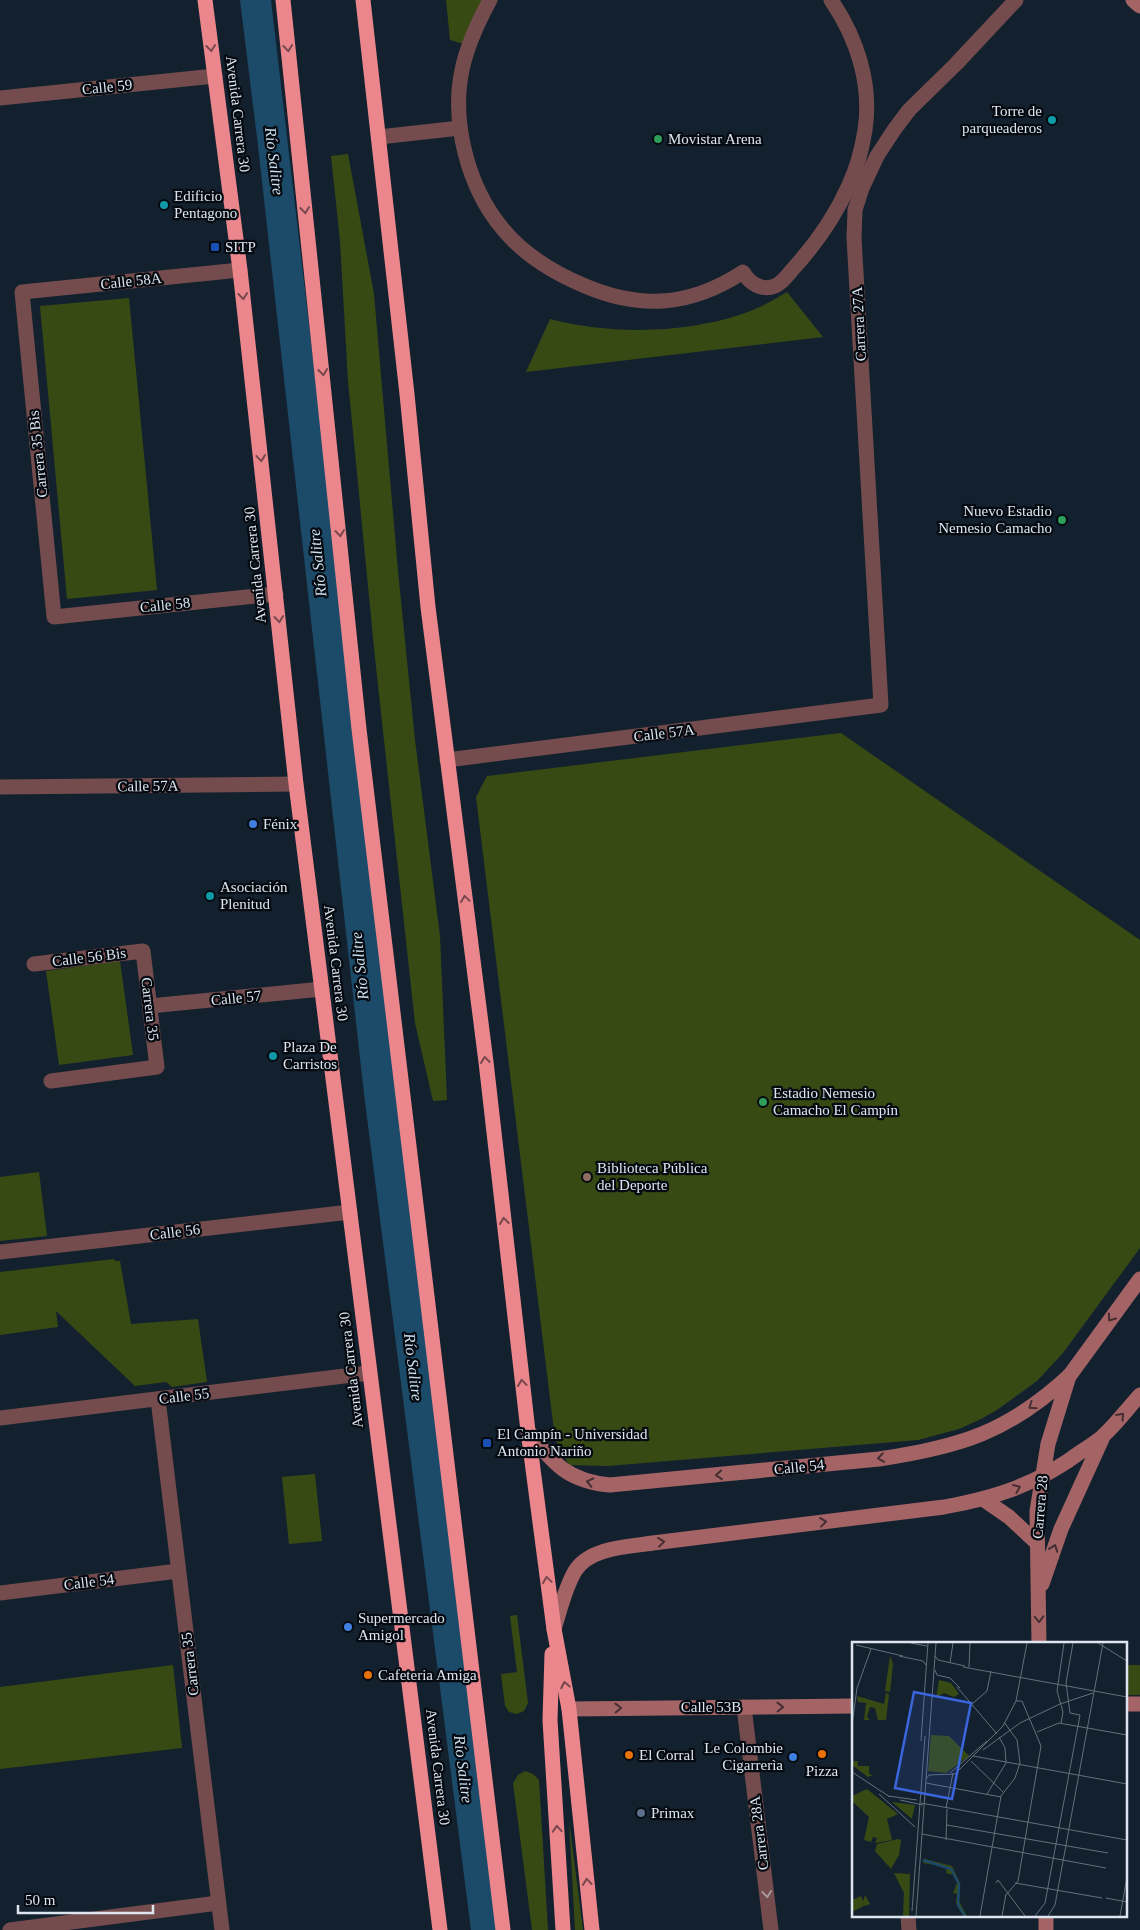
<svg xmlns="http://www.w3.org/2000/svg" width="1140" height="1930" viewBox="0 0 1140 1930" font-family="'Times New Roman',serif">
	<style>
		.green { fill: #384a13 }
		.water { fill: #1c4a69 }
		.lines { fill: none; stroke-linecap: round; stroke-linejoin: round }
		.street { stroke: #744c4d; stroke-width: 15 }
		.secondary { stroke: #a46466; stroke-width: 15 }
		.highway { stroke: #eb878c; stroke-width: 15 }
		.oneway { stroke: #78484e }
		.oneway2 { stroke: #452e32 }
		.oneway3 { stroke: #a8999e }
		.culture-dot { fill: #0f9aa8; stroke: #050a10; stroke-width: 2 }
		.leisure-dot { fill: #2e9e5b; stroke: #050a10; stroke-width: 2 }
		.transit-dot { fill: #1a4fb4; stroke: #050a10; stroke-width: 2 }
		.shop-dot { fill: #3f7fe0; stroke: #050a10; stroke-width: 2 }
		.education-dot { fill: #8d6e63; stroke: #050a10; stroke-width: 2 }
		.food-dot { fill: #e8710a; stroke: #050a10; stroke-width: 2 }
		.service-dot { fill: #5c6f8a; stroke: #050a10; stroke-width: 2 }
		.labels { text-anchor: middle; stroke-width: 4.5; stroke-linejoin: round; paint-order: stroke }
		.street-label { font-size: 15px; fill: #dde6f0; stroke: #050a10 }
		.poi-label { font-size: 15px; fill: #dde6f0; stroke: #050a10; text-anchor: start }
		.water-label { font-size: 16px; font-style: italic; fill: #cbdfef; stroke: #050a10 }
		.inset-river { fill: none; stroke: #1c4a69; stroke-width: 2.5 }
		.inset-road { fill: none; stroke: #64707c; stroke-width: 1 }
		.view { fill: #3a65dc; fill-opacity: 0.15; stroke: #3a65dc; stroke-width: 2.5 }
		.inset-edge { fill: none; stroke: #dde6f0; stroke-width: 2.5 }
	</style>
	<rect width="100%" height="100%" fill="#13212f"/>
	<!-- green -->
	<g class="green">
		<polygon points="446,0 493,0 474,47 450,40"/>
		<polygon points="348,154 374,294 398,571 415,740 440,936 447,1100 433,1101 415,1023 375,658 348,381 340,241 331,156"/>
		<path d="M 787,292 L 823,337 L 526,372 L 550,319 C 614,336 699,334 760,307 C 769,303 778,297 787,292 Z"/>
		<polygon points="129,298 157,590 67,599 40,306"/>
		<polygon points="841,733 1140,940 1140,1248 1063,1353 1037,1381 997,1410 981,1419 959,1429 918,1440 608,1466 569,1465 555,1439 476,797 487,776"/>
		<polygon points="120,961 133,1055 59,1065 46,971"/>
		<polygon points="39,1172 47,1236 0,1241 0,1177"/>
		<polygon points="114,1259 115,1261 120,1261 131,1324 198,1319 207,1382 172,1387 166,1382 135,1386 56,1311 58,1327 0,1335 0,1272"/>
		<polygon points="315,1474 322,1541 289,1544 282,1477"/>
		<polygon points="517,1615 528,1703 524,1711 517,1714 509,1712 505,1706 501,1674 517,1672 510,1616"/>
		<polygon points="173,1665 182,1748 0,1769 0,1687"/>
		<rect x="1126" y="1665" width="14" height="30"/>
		<polygon points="525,1771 533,1774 539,1780 548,1930 532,1930 513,1783 518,1775"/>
		<polygon points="569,1820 583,1930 575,1930"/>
	</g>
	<!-- water -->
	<polygon class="water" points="240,0 271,0 497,1930 471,1930 364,1094 258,146"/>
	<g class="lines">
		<!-- street -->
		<g class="street">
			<path d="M 490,0 C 478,22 467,46 462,70 C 451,122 468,187 502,228 C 523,254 554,273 585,286 C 642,310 691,306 743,272 C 750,284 762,291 775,286 C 782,283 787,276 792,270 C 815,245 835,217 849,185 C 857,168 862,149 865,130 C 872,84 857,38 831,0"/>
			<polyline points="0,98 215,76"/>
			<polyline points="379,137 460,128"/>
			<polyline points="240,270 22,292 54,617 276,594"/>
			<polyline points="447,760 881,705 854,238 855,210 862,188 877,156 894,130 909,110 956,64 1016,0"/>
			<polyline points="0,787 296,784"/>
			<polyline points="34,964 143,951 157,1067 51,1081"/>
			<polyline points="150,1006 322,989"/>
			<polyline points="0,1252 350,1212"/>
			<polyline points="158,1399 222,1930"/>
			<polyline points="0,1418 369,1373"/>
			<polyline points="0,1593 178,1571"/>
			<polyline points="744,1707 771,1930"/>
			<polyline points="908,1916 909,1930"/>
			<polyline points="10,1930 218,1903"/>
		</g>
		<!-- secondary -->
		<g class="secondary">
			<polyline points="1133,0 1140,6"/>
			<path d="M 528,1431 C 554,1464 567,1481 610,1485 L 879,1459 C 960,1447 1009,1432 1070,1375 L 1140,1279"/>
			<polyline points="983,1499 1009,1517 1037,1543"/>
			<polyline points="1042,1584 1061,1529 1102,1439"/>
			<path d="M 554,1629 C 560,1610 565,1588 575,1571 C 590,1547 628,1547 653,1543 L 944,1507 C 998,1497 1038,1484 1082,1451 C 1090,1446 1098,1441 1104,1435 C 1117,1423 1128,1408 1140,1395"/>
			<polyline points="1039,1644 1037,1511 1048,1444 1069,1376"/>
			<polyline points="1126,1704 1140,1704"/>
			<polyline points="569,1709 854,1706"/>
			<polyline points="1046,1916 1046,1930"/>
		</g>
		<!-- highway -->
		<g class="highway">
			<polyline points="205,0 240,270 296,784 440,1930"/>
			<polyline points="283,0 359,729 503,1930"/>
			<polyline points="363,0 407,394 428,607 486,1062 528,1431 554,1629 569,1709 592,1930"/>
			<polyline points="552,1654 550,1720 563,1930"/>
		</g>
	</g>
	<!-- one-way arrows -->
	<defs><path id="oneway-chevron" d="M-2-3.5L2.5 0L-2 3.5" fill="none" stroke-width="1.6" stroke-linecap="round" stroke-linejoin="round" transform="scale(1.25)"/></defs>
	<g class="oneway">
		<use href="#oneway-chevron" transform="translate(211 48) rotate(83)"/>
		<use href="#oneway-chevron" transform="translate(288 48) rotate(84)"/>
		<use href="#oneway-chevron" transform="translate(305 210) rotate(84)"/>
		<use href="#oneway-chevron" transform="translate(243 296) rotate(84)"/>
		<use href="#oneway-chevron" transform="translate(323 372) rotate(84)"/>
		<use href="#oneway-chevron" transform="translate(261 458) rotate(84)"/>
		<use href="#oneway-chevron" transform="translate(340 533) rotate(84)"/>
		<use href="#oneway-chevron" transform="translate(279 619) rotate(84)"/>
		<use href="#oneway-chevron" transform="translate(465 899) rotate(-98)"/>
		<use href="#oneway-chevron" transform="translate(485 1060) rotate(-97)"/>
		<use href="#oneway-chevron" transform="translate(504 1221) rotate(-96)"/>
		<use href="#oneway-chevron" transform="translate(522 1383) rotate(-96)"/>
		<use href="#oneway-chevron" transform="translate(547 1580) rotate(-98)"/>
		<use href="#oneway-chevron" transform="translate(565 1685) rotate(-101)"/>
		<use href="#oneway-chevron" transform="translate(557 1829) rotate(-94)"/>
		<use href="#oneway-chevron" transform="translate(587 1882) rotate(-96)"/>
	</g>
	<g class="oneway2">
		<use href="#oneway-chevron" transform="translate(1111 1318) rotate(126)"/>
		<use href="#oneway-chevron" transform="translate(1032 1406) rotate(145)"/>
		<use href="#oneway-chevron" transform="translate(1121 1416) rotate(-48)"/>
		<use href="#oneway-chevron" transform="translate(881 1458) rotate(172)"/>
		<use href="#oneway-chevron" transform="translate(719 1475) rotate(175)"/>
		<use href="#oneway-chevron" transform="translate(590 1482) rotate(-167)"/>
		<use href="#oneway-chevron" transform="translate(1017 1488) rotate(-23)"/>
		<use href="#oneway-chevron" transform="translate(823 1522) rotate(-7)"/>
		<use href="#oneway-chevron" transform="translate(661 1542) rotate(-7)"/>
		<use href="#oneway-chevron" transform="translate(1054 1548) rotate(-70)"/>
		<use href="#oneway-chevron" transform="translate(1039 1619) rotate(88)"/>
		<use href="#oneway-chevron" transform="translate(780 1707) rotate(-1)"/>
		<use href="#oneway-chevron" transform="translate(618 1708) rotate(-1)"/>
	</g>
	<use class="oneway3" href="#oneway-chevron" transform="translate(767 1894) rotate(83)"/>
	<!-- markers -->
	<g class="culture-dot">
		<circle cx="1052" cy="120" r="5"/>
		<circle cx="164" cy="205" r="5"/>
		<circle cx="210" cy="896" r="5"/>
		<circle cx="273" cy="1056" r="5"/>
	</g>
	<g class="leisure-dot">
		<circle cx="658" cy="139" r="5"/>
		<circle cx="1062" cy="520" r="5"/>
		<circle cx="763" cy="1102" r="5"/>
	</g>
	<g class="transit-dot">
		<rect x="210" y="242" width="10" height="10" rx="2.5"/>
		<rect x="482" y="1438" width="10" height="10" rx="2.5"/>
	</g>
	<g class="shop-dot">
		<circle cx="253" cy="824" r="5"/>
		<circle cx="348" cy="1627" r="5"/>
		<circle cx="793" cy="1757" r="5"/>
	</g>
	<circle class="education-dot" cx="587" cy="1177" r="5"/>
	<g class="food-dot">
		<circle cx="368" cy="1675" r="5"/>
		<circle cx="822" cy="1754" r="5"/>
		<circle cx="629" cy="1755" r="5"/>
	</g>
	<circle class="service-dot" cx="641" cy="1813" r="5"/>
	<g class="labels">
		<!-- street labels -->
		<g class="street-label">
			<text transform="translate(107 87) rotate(-6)" y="5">Calle 59</text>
			<text transform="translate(238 114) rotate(83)" y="5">Avenida Carrera 30</text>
			<text transform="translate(131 281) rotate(-6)" y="5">Calle 58A</text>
			<text transform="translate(859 324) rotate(-93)" y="5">Carrera 27A</text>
			<text transform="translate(38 454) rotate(-96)" y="5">Carrera 35 Bis</text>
			<text transform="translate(255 565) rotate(-96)" y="5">Avenida Carrera 30</text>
			<text transform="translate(165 605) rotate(-6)" y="5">Calle 58</text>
			<text transform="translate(664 733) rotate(-7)" y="5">Calle 57A</text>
			<text transform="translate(148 786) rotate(-1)" y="5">Calle 57A</text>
			<text transform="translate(89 957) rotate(-7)" y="5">Calle 56 Bis</text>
			<text transform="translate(336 963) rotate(83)" y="5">Avenida Carrera 30</text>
			<text transform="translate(236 998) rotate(-6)" y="5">Calle 57</text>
			<text transform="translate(150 1009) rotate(83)" y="5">Carrera 35</text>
			<text transform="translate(175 1232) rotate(-7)" y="5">Calle 56</text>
			<text transform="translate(351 1370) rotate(-97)" y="5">Avenida Carrera 30</text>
			<text transform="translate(184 1396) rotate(-7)" y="5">Calle 55</text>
			<text transform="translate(799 1467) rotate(-6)" y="5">Calle 54</text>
			<text transform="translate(1040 1507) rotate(-85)" y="5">Carrera 28</text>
			<text transform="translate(89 1582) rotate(-7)" y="5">Calle 54</text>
			<text transform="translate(190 1664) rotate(-97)" y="5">Carrera 35</text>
			<text x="711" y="1712">Calle 53B</text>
			<text transform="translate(438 1767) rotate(83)" y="5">Avenida Carrera 30</text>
			<text transform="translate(759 1833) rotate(-97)" y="5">Carrera 28A</text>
		</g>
		<!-- poi labels -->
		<g class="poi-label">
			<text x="1042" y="116" text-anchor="end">Torre de<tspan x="1042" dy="17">parqueaderos</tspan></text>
			<text x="668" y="144">Movistar Arena</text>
			<text x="174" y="201">Edificio<tspan x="174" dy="17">Pentagono</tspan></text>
			<text x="225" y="252">SITP</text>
			<text x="1052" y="516" text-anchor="end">Nuevo Estadio<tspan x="1052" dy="17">Nemesio Camacho</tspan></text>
			<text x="263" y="829">Fénix</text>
			<text x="220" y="892">Asociación<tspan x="220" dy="17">Plenitud</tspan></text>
			<text x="283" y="1052">Plaza De<tspan x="283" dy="17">Carristos</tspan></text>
			<text x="773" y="1098">Estadio Nemesio<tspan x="773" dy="17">Camacho El Campín</tspan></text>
			<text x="597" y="1173">Biblioteca Pública<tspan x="597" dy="17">del Deporte</tspan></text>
			<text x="497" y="1439">El Campín - Universidad<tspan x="497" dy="17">Antonio Nariño</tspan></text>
			<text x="358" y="1623">Supermercado<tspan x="358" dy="17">Amigol</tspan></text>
			<text x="378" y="1680">Cafeteria Amiga</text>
			<text x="783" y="1753" text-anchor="end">Le Colombie<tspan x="783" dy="17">Cigarrerìa</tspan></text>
			<text x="639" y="1760">El Corral</text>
			<text x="822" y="1776" text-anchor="middle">Pizza</text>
			<text x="651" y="1818">Primax</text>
		</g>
		<!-- water labels -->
		<g class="water-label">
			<text transform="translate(275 161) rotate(83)" y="6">Río Salitre</text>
			<text transform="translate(317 563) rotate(-96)" y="6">Río Salitre</text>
			<text transform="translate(359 966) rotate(-96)" y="6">Río Salitre</text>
			<text transform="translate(414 1367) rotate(83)" y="6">Río Salitre</text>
			<text transform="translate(464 1769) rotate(83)" y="6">Río Salitre</text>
		</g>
	</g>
	<!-- overview -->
	<g transform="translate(852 1642)">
		<rect width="275" height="275" fill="#13212f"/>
		<path d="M 38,14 L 41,22 L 38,50 L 33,49 ZM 87,38 L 99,41 L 107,52 L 102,55 L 92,51 L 84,56 ZM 34,51 L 37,52 L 34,78 L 26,78 L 23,66 L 18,65 L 15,75 L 18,78 L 12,78 L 14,61 L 6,60 L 5,54 L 32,62 ZM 79,93 L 97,94 L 117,114 L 94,131 L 76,129 ZM 0,119 L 6,119 L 6,124 L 17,124 L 17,132 L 21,133 L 16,135 L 0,123 ZM 15,147 L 46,172 L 35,177 L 40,198 L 23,201 L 25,196 L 21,195 L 19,200 L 12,198 L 17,175 L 0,159 L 0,154 ZM 40,160 L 63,163 L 60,176 L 59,176 ZM 46,197 L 49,198 L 47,213 L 39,227 L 23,209 L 25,202 ZM 73,217 L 100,224 L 108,241 L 107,259 L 115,274 L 111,274 L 104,261 L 105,252 L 101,251 L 105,241 L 102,233 L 94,231 L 95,225 L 71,221 ZM 42,231 L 58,232 L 57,274 L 51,274 L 52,251 ZM 13,253 L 18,262 L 13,264 L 11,261 L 12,264 L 0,270 L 0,258 L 9,254 L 11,259 Z" fill="#384a13"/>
		<path class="inset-river" d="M 71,218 L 99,227 L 107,242 L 106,263 L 113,274"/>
		<path class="inset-road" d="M 59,1 L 75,4M 246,1 L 275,19M 4,3 L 51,14M 47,14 L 71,19 L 74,23M 83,14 L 86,18 L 113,24M 98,21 L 101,1M 111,25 L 275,55M 117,25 L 118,1M 83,28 L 85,33 L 98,36 L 108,46M 105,45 L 145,92M 120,62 L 135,49 L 139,29M 209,81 L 211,70 L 205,49 L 212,1M 0,83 L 5,46 L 19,7M 185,90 L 207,81 L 275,93M 69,99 L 76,1M 131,108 L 168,81 L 208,62 L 241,51M 121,114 L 275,142M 119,119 L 151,150M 0,130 L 38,155M 98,131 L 135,99M 74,137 L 77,133 L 103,132 L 151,84 L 164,59 L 175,1M 74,141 L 149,155M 27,152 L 63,185M 135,152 L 154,121 L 153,106 L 147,95M 36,154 L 65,158M 48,158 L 71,163M 69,161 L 275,198M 94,166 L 101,131M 95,183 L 256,211M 70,192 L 254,226M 94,198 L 95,167M 144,241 L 146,238 L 173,274M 163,241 L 250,256M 154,253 L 166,239 L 189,104 L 170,59 L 164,59M 254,256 L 275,260M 60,269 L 73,94M 64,274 L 84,1M 128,274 L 149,154 L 163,136 L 168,121 L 165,98 L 152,80M 150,274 L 154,252M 183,274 L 193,261 L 228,73 L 218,71 L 214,41 L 221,1M 196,274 L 203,263 L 251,1M 268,274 L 275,235"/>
		<path class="view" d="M 62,50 L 119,61 L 100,157 L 43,146 Z"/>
		<rect width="275" height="275" class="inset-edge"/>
	</g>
	<!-- scale -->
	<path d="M18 1905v8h135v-8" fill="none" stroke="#dde6f0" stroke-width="2.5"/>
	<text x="25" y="1905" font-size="15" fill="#dde6f0" stroke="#050a10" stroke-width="4" paint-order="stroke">50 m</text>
</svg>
